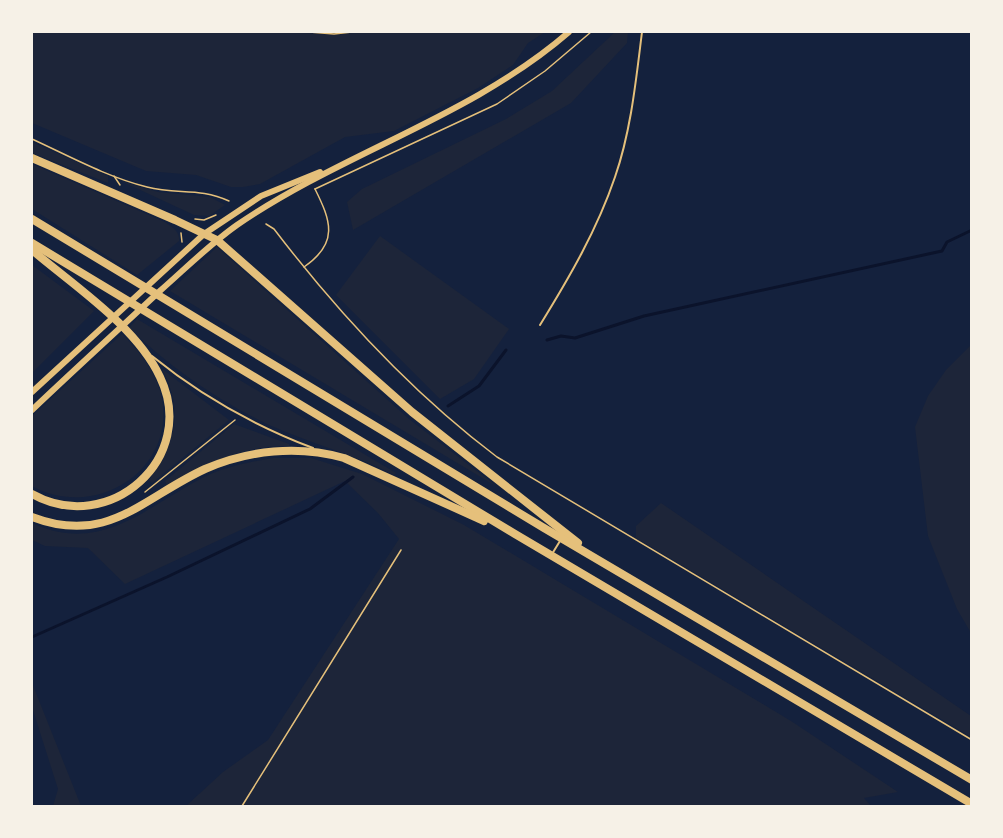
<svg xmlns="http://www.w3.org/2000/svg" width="1003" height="838" viewBox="0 0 1003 838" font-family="Jost,sans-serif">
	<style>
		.green { fill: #1d2539 }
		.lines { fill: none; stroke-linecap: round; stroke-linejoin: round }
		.stream { stroke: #0b132b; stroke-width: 3 }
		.path { stroke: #e5c07b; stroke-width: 1.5 }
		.service { stroke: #e5c07b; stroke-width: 2 }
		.tertiary { stroke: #e5c07b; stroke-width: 6 }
		.trunk { stroke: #e5c07b; stroke-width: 8 }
	</style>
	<rect width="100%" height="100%" fill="#14213d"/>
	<!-- green -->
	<g class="green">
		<polygon points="32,32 545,32 528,43 513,65 478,88 394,131 345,137 260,184 243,187 231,187 196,175 146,171 32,123"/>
		<polygon points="615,32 628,32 627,43 571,103 353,230 347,202 362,189 506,119 552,91"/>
		<polygon points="32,142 108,176 108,183 32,153"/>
		<path d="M 32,164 L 165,222 C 172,227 180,231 179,241 L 137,275 L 32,209 Z"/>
		<polygon points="121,181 158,192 210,197 225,205 209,216 194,215"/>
		<polygon points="380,236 509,329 474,379 440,399 336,295"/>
		<polygon points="217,247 409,419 499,488 170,291"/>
		<polygon points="32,265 94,311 32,373"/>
		<path d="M 137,319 L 396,473 L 394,475 C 353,454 309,443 267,424 C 215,399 170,367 129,328 Z"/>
		<path d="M 122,334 C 141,353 160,377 163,405 C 170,476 90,519 32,486 L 32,416 Z"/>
		<polygon points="971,345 971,633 957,609 928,536 915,427 928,396 946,370"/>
		<path d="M 162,369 L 229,420 L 152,483 L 149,480 C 176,443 184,411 162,369 Z"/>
		<path d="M 234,424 L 289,444 L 289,446 C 243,446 206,462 167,486 L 165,481 Z"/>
		<path d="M 273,458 L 311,458 L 362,474 L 464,525 L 791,721 L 898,792 L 864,798 L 871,806 L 186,806 L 223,772 L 268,740 L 399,539 L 378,513 L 345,481 L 125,584 L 88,548 L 45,546 L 32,540 L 32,523 C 100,555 145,508 202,478 C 224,467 249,462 273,458 Z"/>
		<polygon points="661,503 971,716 971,737 636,538 636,526"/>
		<polygon points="32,683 81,806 53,806 58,789 32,707"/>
	</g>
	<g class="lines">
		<!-- stream -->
		<g class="stream">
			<polyline points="547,340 561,336 575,338 644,316 942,251 947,242 972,230"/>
			<polyline points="448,406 479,386 506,350"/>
			<polyline points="32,637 167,577 310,509 353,477"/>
		</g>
		<!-- path -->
		<g class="path">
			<polyline points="309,32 334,34 352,32"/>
			<path d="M 32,139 C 69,156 107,177 147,187 C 177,195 199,187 229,201"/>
			<polyline points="114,176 120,185"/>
			<polyline points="315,189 497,104 545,71 591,32"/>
			<polyline points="195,219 204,220 216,215"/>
			<path d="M 266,224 L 274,229 C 339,314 411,392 497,457 L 972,740"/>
			<polyline points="181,233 182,242"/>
			<path d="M 304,267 C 339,243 331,221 315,189"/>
			<polyline points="145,492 235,420"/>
			<polyline points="242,806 401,550"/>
		</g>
		<!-- service -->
		<g class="service">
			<path d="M 540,325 C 569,278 597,230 615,177 C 631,131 636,80 642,32"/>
			<path d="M 152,356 C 200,395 255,426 313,448"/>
			<polyline points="552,554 560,541"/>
		</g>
		<!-- tertiary -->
		<g class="tertiary">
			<polyline points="32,392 204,234 261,196 320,172"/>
			<path d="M 32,410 C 74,370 118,330 161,290 C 186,268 210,244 237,225 C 343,152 471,117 569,32"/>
		</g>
		<!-- trunk -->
		<g class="trunk">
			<polyline points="32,158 175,220 217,240 412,412 578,543"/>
			<polyline points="32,219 544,528 972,780"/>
			<polyline points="32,243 515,534 972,804"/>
			<path d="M 32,250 C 74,286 136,326 160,377 C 199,458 109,537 32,494"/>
			<path d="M 32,517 C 108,546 142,498 205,469 C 249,450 298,445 344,458 L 484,521"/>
		</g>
	</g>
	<!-- border -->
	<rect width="1003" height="838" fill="none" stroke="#f6f1e7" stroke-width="66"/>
</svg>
